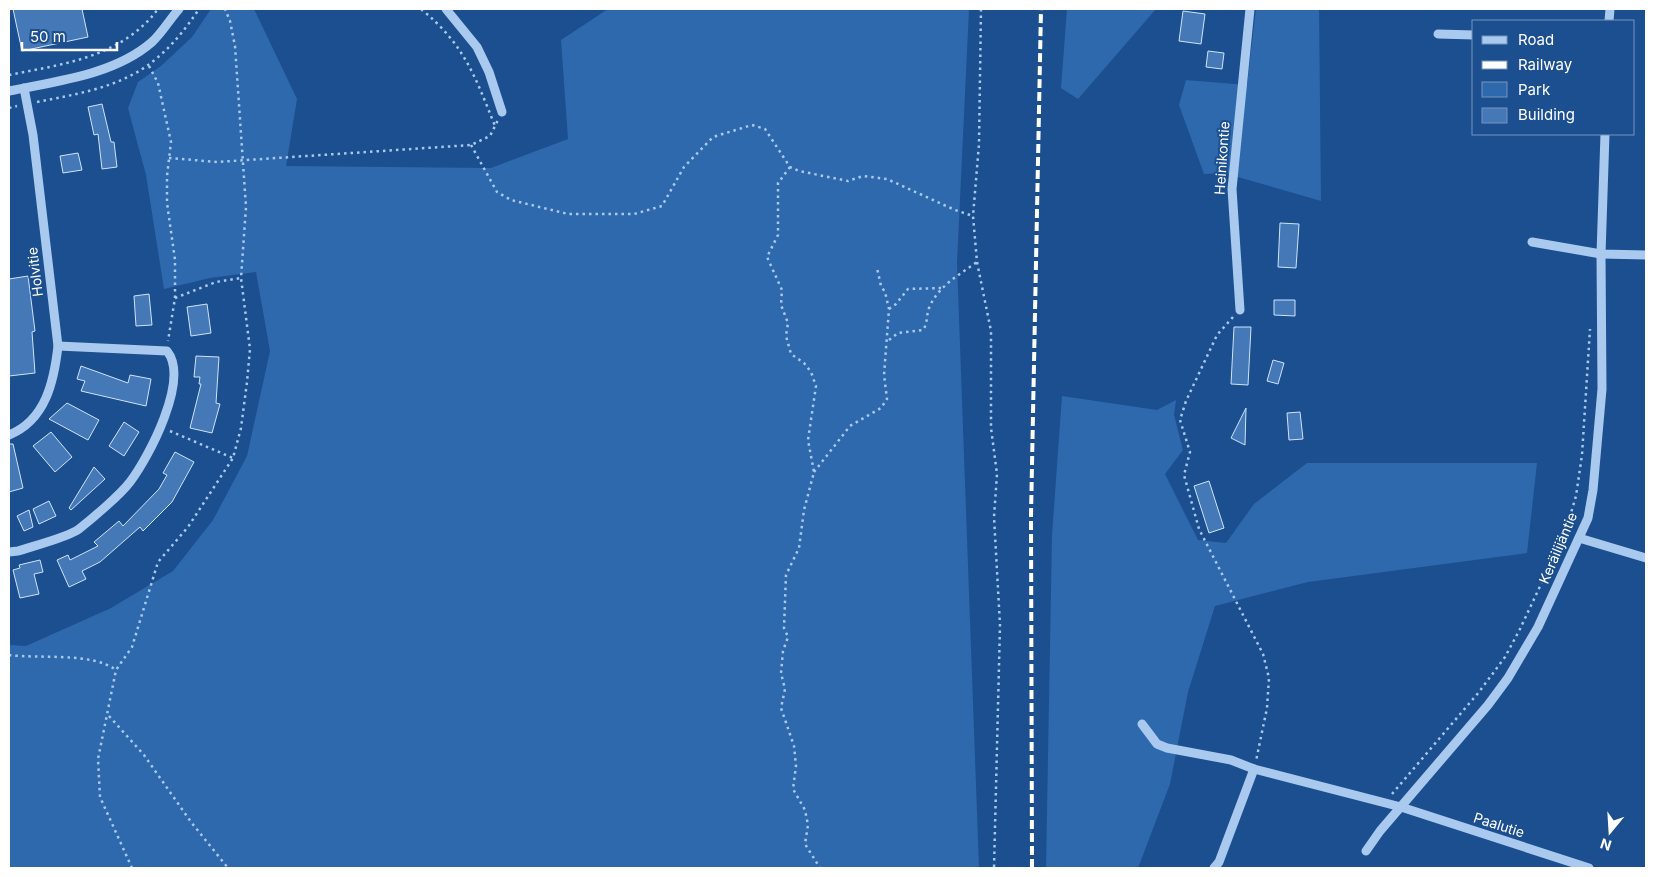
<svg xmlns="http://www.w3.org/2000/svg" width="1655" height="877" viewBox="0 0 1655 877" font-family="Inter,sans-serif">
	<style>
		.green { fill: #2e69ad }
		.building { fill: #4478b7; stroke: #cfe3fa }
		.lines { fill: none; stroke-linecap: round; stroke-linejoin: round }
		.path { stroke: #a9c9ee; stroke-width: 2.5; stroke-dasharray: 2.5 4; stroke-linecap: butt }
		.minor { stroke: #a9c9ee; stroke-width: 9 }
		.rail { stroke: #fff; stroke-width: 4; stroke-dasharray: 9 4; stroke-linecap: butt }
		.labels { text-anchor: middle; stroke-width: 4; stroke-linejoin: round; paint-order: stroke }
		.street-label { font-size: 14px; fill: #fff; stroke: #1b4f8f }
	</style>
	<rect width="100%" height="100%" fill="#1b4f8f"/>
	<!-- green -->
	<g class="green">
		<polygon points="211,9 254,9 297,99 286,166 491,168 568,139 561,40 608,9 969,9 957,263 979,868 9,868 9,645 26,646 111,608 173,571 213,520 247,456 270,351 256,272 210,278 164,289 146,175 128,108 138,82 161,66 192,37"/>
		<polygon points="1067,9 1156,9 1078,99 1061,88"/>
		<polygon points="1256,9 1319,9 1321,201 1224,173 1204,174 1179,105 1186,80 1247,85"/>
		<polygon points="1062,396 1157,410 1176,400 1174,415 1183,450 1165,474 1198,540 1226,543 1254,504 1307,463 1537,463 1527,553 1308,582 1215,606 1188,692 1170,784 1138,868 1046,868 1052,535"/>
	</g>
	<!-- building -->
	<g class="building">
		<polygon points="13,9 82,9 88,37 22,51"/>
		<polygon points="1183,11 1205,14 1201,44 1179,41"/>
		<polygon points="1208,51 1224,53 1222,69 1206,67"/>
		<polygon points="102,104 111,142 114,142 117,167 102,169 98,134 94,135 88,107"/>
		<polygon points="78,153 82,170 63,173 60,156"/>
		<polygon points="1280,223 1299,224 1296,268 1278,267"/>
		<polygon points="28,276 35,331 32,332 35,373 9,376 9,279"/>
		<polygon points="149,294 152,325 136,326 134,296"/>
		<polygon points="1274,300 1295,300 1295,316 1274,315"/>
		<polygon points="207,304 211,333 191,336 187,307"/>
		<polygon points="1234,327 1251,327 1248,385 1231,384"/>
		<polygon points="196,356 219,357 216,403 220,404 212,433 190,428 201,384 199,384 200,377 194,377"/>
		<polygon points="1273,360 1284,363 1278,384 1267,381"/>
		<polygon points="81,366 128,383 130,375 151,379 146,406 81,391 85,381 77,379"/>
		<polygon points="67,403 99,420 88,440 49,419"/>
		<polygon points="1246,408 1245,445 1231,438"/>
		<polygon points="1300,412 1303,439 1289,440 1287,413"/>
		<polygon points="124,422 139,432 124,456 109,446"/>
		<polygon points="51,432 72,457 55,472 33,446"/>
		<polygon points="9,444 13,444 23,488 9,492"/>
		<polygon points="175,452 194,462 172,502 143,531 140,527 100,562 82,571 86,579 69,587 57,560 68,555 70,560 98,546 94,542 119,521 123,526 159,489 167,475 163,473"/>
		<polygon points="94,467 105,479 71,510 69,508"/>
		<polygon points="1209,481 1224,528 1209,533 1194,486"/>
		<polygon points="49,501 56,516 39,524 33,509"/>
		<polygon points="29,510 33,527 24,531 17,516"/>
		<polygon points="40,560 43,572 34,574 39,594 20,598 13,570 20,568 19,565"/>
	</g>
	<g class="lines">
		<!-- path -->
		<g class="path">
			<path d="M 421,9 C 464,44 475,76 495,126"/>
			<polyline points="981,9 979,144 973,216 977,262 991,331 991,428 997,474 994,517 1000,625 994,868"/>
			<polyline points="149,66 158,83 171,142 167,176 167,203 175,260 175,298 168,341"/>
			<path d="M 9,75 C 64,64 122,57 158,9"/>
			<path d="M 37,102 C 116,87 153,78 199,9"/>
			<polyline points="9,108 17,106"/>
			<polyline points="471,145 497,192 511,200 568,214 634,214 662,206 684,167 713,137 752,125 765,129 790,167 799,171 848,181 863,176 887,179 955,210 973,216"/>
			<polyline points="169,158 217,162 471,145 490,136 498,120"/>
			<polyline points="790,167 778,183 778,235 767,257 782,290 781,305 788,323 786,336 791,354 804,363 811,372 816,386 808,440 814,472 804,510 799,548 786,575 784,628 788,637 783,651 781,673 785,689 781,708 794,746 796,766 793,789 805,810 808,825 805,844 820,868"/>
			<polyline points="175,298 216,282 241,278"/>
			<polyline points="889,309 896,304 908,289 941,288"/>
			<polyline points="1233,317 1217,335 1186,401 1180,420 1190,452 1184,475 1199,529 1263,654 1269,678 1267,708 1256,761"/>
			<path d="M 889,340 L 898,333 L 923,330 C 928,323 926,316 929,308 C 938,286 959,275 977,262"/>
			<polyline points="170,431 233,458"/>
			<polyline points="814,472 850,426 881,408 887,399 884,375 889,309 885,292 881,286 877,268"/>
			<path d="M 9,655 C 40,659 92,652 116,670"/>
			<polyline points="109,716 144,755 191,822 228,868"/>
			<polyline points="1392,794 1479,692 1505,657 1520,629 1565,533 1576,496 1582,455 1590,329"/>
			<polyline points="132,868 100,797 98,759 116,670 132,647 158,562 188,527 233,458 241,428 247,382 250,349 241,278 246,207 235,46 230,21 225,9"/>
		</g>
		<!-- minor -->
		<g class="minor">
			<polyline points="446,9 477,47 489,72 502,112"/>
			<polyline points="1609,21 1610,9"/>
			<polyline points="1438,34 1474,35"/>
			<path d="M 9,91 C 57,81 114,75 152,42 C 162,33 170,19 179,9"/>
			<polyline points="1532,242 1601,254 1646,255"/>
			<polyline points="1240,310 1232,189 1250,9"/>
			<path d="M 9,435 C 46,420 54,381 58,346 L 33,135 L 24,88"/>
			<polyline points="1579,538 1646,558"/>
			<path d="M 9,552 L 18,551 C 33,546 69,537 79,529 C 93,518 120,495 130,482 C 149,457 190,379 167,351 L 58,346"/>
			<polyline points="1142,724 1157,744 1167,748 1231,760 1254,769 1401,807 1589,868"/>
			<polyline points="1366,851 1380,831 1488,705 1508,678 1538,627 1588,518 1593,490 1602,389 1601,254 1605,134"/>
			<polyline points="1214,868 1219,862 1254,769"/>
		</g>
		<!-- rail -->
		<polyline class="rail" points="1032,868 1031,516 1041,9"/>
	</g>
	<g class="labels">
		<!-- street labels -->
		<g class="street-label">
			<text transform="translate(1222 158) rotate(-86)" y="5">Heinikontie</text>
			<text transform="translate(35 272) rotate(-97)" y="5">Holvitie</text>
			<text transform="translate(1558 548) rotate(-67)" y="5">Keräilijäntie</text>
			<text transform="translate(1499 825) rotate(18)" y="5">Paalutie</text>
		</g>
	</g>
	<!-- border -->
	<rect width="1655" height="877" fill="none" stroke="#ffffff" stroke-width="20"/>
	<!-- legend -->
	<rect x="1472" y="20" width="162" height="115" fill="#1b4f8f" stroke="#7695bc"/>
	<rect x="1482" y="36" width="25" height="8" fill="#a9c9ee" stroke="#7695bc"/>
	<text x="1518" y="45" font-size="15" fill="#ffffff">Road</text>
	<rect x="1482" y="61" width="25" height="8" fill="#ffffff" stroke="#7695bc"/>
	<text x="1518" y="70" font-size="15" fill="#ffffff">Railway</text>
	<rect x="1482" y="82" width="25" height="15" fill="#2e69ad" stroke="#7695bc"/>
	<text x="1518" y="95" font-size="15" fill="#ffffff">Park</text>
	<rect x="1482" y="108" width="25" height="15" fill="#4478b7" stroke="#7695bc"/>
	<text x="1518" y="120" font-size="15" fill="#ffffff">Building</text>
	<!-- north arrow -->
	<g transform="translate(1610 832) rotate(198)" stroke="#1b4f8f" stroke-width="4" paint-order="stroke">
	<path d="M0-4L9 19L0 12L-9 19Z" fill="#ffffff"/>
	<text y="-8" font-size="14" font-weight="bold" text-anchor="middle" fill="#ffffff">N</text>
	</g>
	<!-- scale -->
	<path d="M22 42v8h95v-8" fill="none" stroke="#ffffff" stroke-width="2.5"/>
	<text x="30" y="42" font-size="15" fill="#ffffff" stroke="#1b4f8f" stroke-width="4" paint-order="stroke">50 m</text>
</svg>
